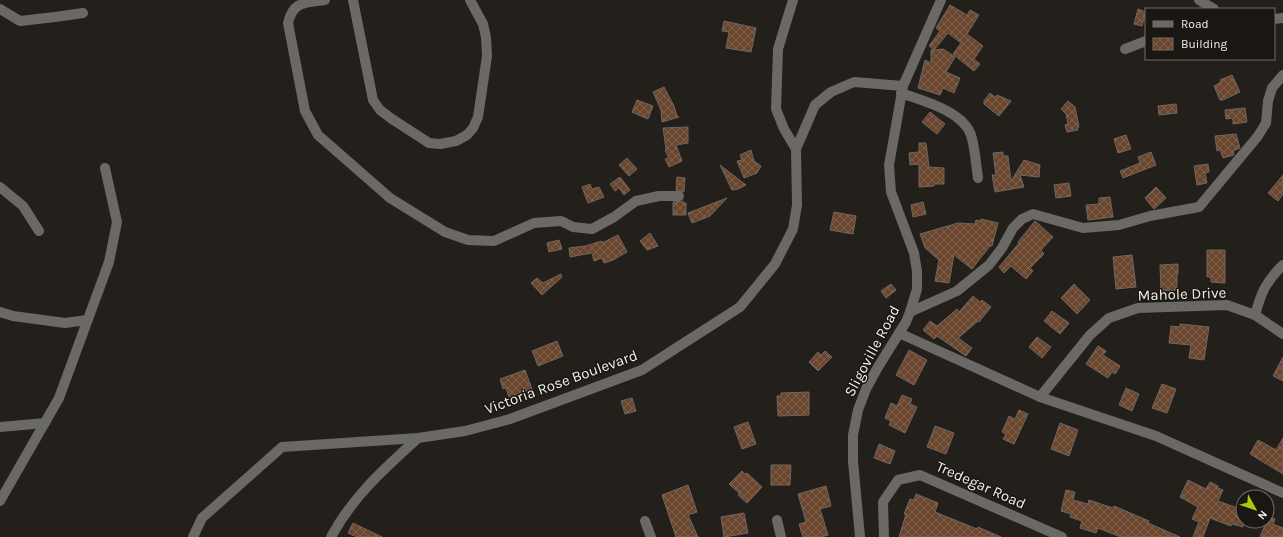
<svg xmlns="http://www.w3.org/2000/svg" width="1283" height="537" viewBox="0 0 1283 537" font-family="Karla,sans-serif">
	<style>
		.building { fill: url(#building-cross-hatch); stroke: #6d6763 }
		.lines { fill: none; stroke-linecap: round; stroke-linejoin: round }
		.minor { stroke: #6a6966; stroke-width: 10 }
		.labels { text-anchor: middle; stroke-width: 3; stroke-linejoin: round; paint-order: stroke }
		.street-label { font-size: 15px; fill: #f1eeeb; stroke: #1a1712 }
	</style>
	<defs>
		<pattern id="building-cross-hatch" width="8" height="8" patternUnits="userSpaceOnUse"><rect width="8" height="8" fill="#6a462e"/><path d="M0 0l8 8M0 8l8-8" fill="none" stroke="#80614c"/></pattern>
	</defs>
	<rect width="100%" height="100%" fill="#23201b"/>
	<!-- building -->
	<g class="building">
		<polygon points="950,5 967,15 970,10 979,15 967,34 983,46 974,59 980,64 974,71 953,54 961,43 948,33 934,50 943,49 955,57 946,72 960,78 954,93 943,88 940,95 918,88 925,60 931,63 931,50 934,50 929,46 940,31 936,28"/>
		<polygon points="1138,9 1146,12 1142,26 1134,24"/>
		<polygon points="724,21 756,28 751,52 726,48 729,32 722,31"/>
		<polygon points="1232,75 1240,92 1223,100 1220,100 1214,86 1221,82 1220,80"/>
		<polygon points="664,87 674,106 677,116 679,117 662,122 661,110 653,92"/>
		<polygon points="990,93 995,97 997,95 1011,101 999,116 984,104 984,101"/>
		<polygon points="637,100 653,106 648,119 632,112"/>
		<polygon points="1068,101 1075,107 1079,127 1077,127 1078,130 1067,132 1065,125 1068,124 1066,114 1061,109"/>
		<polygon points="1176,104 1177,113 1159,115 1158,106"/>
		<polygon points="1245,108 1247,122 1233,124 1233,118 1226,119 1225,110"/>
		<polygon points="930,112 945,124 937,134 922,122"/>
		<polygon points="688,127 688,143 676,145 682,161 669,167 665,159 669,158 665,150 666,149 663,128"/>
		<polygon points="1236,134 1240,148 1233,151 1234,155 1223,158 1220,150 1217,151 1215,136"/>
		<polygon points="1126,135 1131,149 1118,153 1114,139"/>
		<polygon points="919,143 926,143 929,167 944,168 944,184 934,184 934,186 919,187 919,164 910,165 909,153 919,152"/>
		<polygon points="751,150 754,161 761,166 757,173 744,178 737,161 742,160 740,155"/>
		<polygon points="1003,152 1003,156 1008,156 1011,181 1024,160 1040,165 1039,177 1020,175 1024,187 995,192 992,175 996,175 993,153"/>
		<polygon points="1151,152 1156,165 1123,178 1120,171 1140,163 1138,157"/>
		<polygon points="627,158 637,169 629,176 619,165"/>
		<polygon points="1208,164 1209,172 1205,173 1207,183 1197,185 1194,166"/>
		<polygon points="720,165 746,185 738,189 732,190"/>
		<polygon points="1283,175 1283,194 1278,201 1268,193"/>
		<polygon points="620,177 630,190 624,195 619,188 615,191 610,184"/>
		<polygon points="677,177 685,178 684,192 676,190"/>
		<polygon points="1069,183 1071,196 1056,198 1054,185"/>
		<polygon points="590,184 592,189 599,187 604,197 588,203 582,187"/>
		<polygon points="1156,187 1166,198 1154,209 1145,198"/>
		<polygon points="1110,197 1113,217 1088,220 1086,205 1099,204 1099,198"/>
		<polygon points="727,198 710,216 692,223 688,213"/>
		<polygon points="683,201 683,203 686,203 686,215 673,215 673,202"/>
		<polygon points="923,202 926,214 913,217 911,205"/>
		<polygon points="834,212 856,216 853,234 830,230"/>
		<polygon points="981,219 998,223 992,246 990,246 972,269 954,255 949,283 935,281 939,260 925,248 920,234 958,223 975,224 976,220 981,221"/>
		<polygon points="1035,221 1053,237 1041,250 1044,254 1030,268 1033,271 1026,279 1011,266 1004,273 999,267 1019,243 1018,242"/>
		<polygon points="650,233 658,246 647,250 640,241"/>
		<polygon points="618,235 627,252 613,260 604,263 602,258 594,261 592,253 570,257 569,248 585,246 602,241 602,243"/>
		<polygon points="559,240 562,249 549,252 547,243"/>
		<polygon points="1207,250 1225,250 1225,283 1211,282 1211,277 1207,277"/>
		<polygon points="1132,255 1136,287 1116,289 1113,257"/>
		<polygon points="1178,264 1178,274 1177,274 1177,290 1161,291 1160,265"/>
		<polygon points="561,274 562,277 542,295 531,283 537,278 543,283"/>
		<polygon points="891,284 896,290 886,298 881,291"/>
		<polygon points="1074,284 1090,300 1077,314 1061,298"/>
		<polygon points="973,296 980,302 982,300 991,307 979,322 978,321 958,338 972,348 966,356 937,336 934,339 923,330 930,321 937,326 957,309 959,312"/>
		<polygon points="1052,311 1069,323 1060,334 1044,321"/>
		<polygon points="1180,324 1209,327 1204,360 1189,358 1191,345 1169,343 1171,326 1180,327"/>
		<polygon points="1037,337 1051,347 1042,358 1029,347"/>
		<polygon points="557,341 563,356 538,366 532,351"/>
		<polygon points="1098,346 1106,351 1103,355 1120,366 1115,374 1112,372 1108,378 1086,364"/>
		<polygon points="909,350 927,360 914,385 896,375"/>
		<polygon points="825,351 832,357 818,371 809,362 818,352 821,355"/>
		<polygon points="1283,357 1283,381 1273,376"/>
		<polygon points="525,370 532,389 509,397 506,388 503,389 500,379"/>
		<polygon points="1162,384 1176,389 1167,413 1152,408"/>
		<polygon points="1126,388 1139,394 1132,411 1119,405"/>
		<polygon points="809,392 809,415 778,416 777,396 781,396 781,393"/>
		<polygon points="902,395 912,399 910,404 917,407 905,433 889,425 891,421 885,418 891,403 897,406"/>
		<polygon points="632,398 636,411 625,414 621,401"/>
		<polygon points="1019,410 1028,414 1014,444 1003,439 1006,434 1002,432 1009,416 1015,419"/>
		<polygon points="748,422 756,444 742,449 734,427"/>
		<polygon points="1060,423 1078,430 1069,456 1051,449"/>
		<polygon points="935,426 954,433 946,454 927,447"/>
		<polygon points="1283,438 1283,474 1250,454 1258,440 1276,450"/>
		<polygon points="879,444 895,451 890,464 874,458"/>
		<polygon points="771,465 791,465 790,485 771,485"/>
		<polygon points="742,471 745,474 747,473 762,487 747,503 738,495 740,494 729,484"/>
		<polygon points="1188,480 1206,489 1210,482 1218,486 1218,488 1223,490 1218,501 1243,510 1243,527 1232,524 1231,526 1210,518 1203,537 1193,537 1199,522 1192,519 1198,507 1180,497"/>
		<polygon points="688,485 697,512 688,515 698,537 676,537 662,495"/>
		<polygon points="826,486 831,506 820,509 828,535 821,537 803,537 799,524 806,522 798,494"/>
		<polygon points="1066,490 1075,492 1073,500 1088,504 1089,500 1113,508 1114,506 1149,521 1148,523 1180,537 1121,537 1098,528 1096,533 1080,528 1082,521 1070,517 1071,514 1061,511"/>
		<polygon points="916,494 938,503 935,512 977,529 978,527 1001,537 899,537 906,514 904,514 910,499 914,500"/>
		<polygon points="744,513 748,533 724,537 721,517"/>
		<polygon points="1268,517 1275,519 1273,524 1283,528 1283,537 1260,537"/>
		<polygon points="353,523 382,537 357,537 348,533"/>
	</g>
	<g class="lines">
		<!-- minor -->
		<g class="minor">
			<path d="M 325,0 C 305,3 293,1 288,23 L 305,111 L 318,135 L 390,198 L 445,232 L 468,240 L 494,241 L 534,223 L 561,221 L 573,227 L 592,229 L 614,217 L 636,201 L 659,196 L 679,196"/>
			<polyline points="353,0 373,100 380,110 392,119 429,143 440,144 456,141 467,135 473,128 478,117 487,56 486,37 483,24 470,0"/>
			<polyline points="793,0 778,49 776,109 784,129 796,149"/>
			<polyline points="1199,0 1214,9"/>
			<polyline points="0,9 20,21 55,17 83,13"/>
			<polyline points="1274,19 1283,18"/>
			<polyline points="1125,49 1146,41"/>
			<path d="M 901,93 C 923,101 963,111 971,135 C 975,148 976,164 978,178"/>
			<polyline points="0,187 23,206 39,231"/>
			<polyline points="0,312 13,316 65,323 87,320"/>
			<polyline points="910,312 957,291 989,265 1002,248 1013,228 1022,219 1033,214 1083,228 1119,225 1150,216 1199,207 1258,136 1266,123 1268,101 1272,88 1283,75"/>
			<path d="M 1255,315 C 1261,293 1266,281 1283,265"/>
			<polyline points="899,333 1040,397 1156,436 1283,493"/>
			<polyline points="1040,397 1090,335 1109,318 1138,308 1227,305 1255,315 1283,334"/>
			<polyline points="0,427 45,423"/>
			<polyline points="0,501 59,398 109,262 117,222 105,168"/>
			<polyline points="777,520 781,537"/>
			<polyline points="645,521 651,537"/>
			<polyline points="193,537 202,518 282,447 418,438 465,431 510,419 642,370 740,307 775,264 793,229 797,205 796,149 815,105 831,92 854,82 903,86"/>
			<path d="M 331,537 C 353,496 384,469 418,438"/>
			<polyline points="860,537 853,461 853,435 858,410 866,389 878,367 906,322 910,312 917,289 917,271 914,253 891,192 889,165 903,86 941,0"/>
			<polyline points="884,537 883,502 898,480 920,475 1062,537"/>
		</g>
	</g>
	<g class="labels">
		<!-- street labels -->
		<g class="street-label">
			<text transform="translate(1182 294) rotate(-2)" y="5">Mahole Drive</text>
			<text transform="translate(872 351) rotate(-62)" y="5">Sligoville Road</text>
			<text transform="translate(561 382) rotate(-20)" y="5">Victoria Rose Boulevard</text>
			<text transform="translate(981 485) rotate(24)" y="5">Tredegar Road</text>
		</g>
	</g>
	<!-- legend -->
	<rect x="1145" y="8" width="130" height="52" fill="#1a1712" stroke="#706d69"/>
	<rect x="1153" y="21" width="20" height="6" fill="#6a6966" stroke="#706d69"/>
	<text x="1181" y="28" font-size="12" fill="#f1eeeb">Road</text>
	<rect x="1153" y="38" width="20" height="12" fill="url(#building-cross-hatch)" stroke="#706d69"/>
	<text x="1181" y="48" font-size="12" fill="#f1eeeb">Building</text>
	<!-- north arrow -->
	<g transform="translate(1255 509) rotate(130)"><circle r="19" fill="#1a1712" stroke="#706d69"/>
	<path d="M0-3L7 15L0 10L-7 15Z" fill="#adc60d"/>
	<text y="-6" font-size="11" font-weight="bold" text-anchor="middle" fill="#f1eeeb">N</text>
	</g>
</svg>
